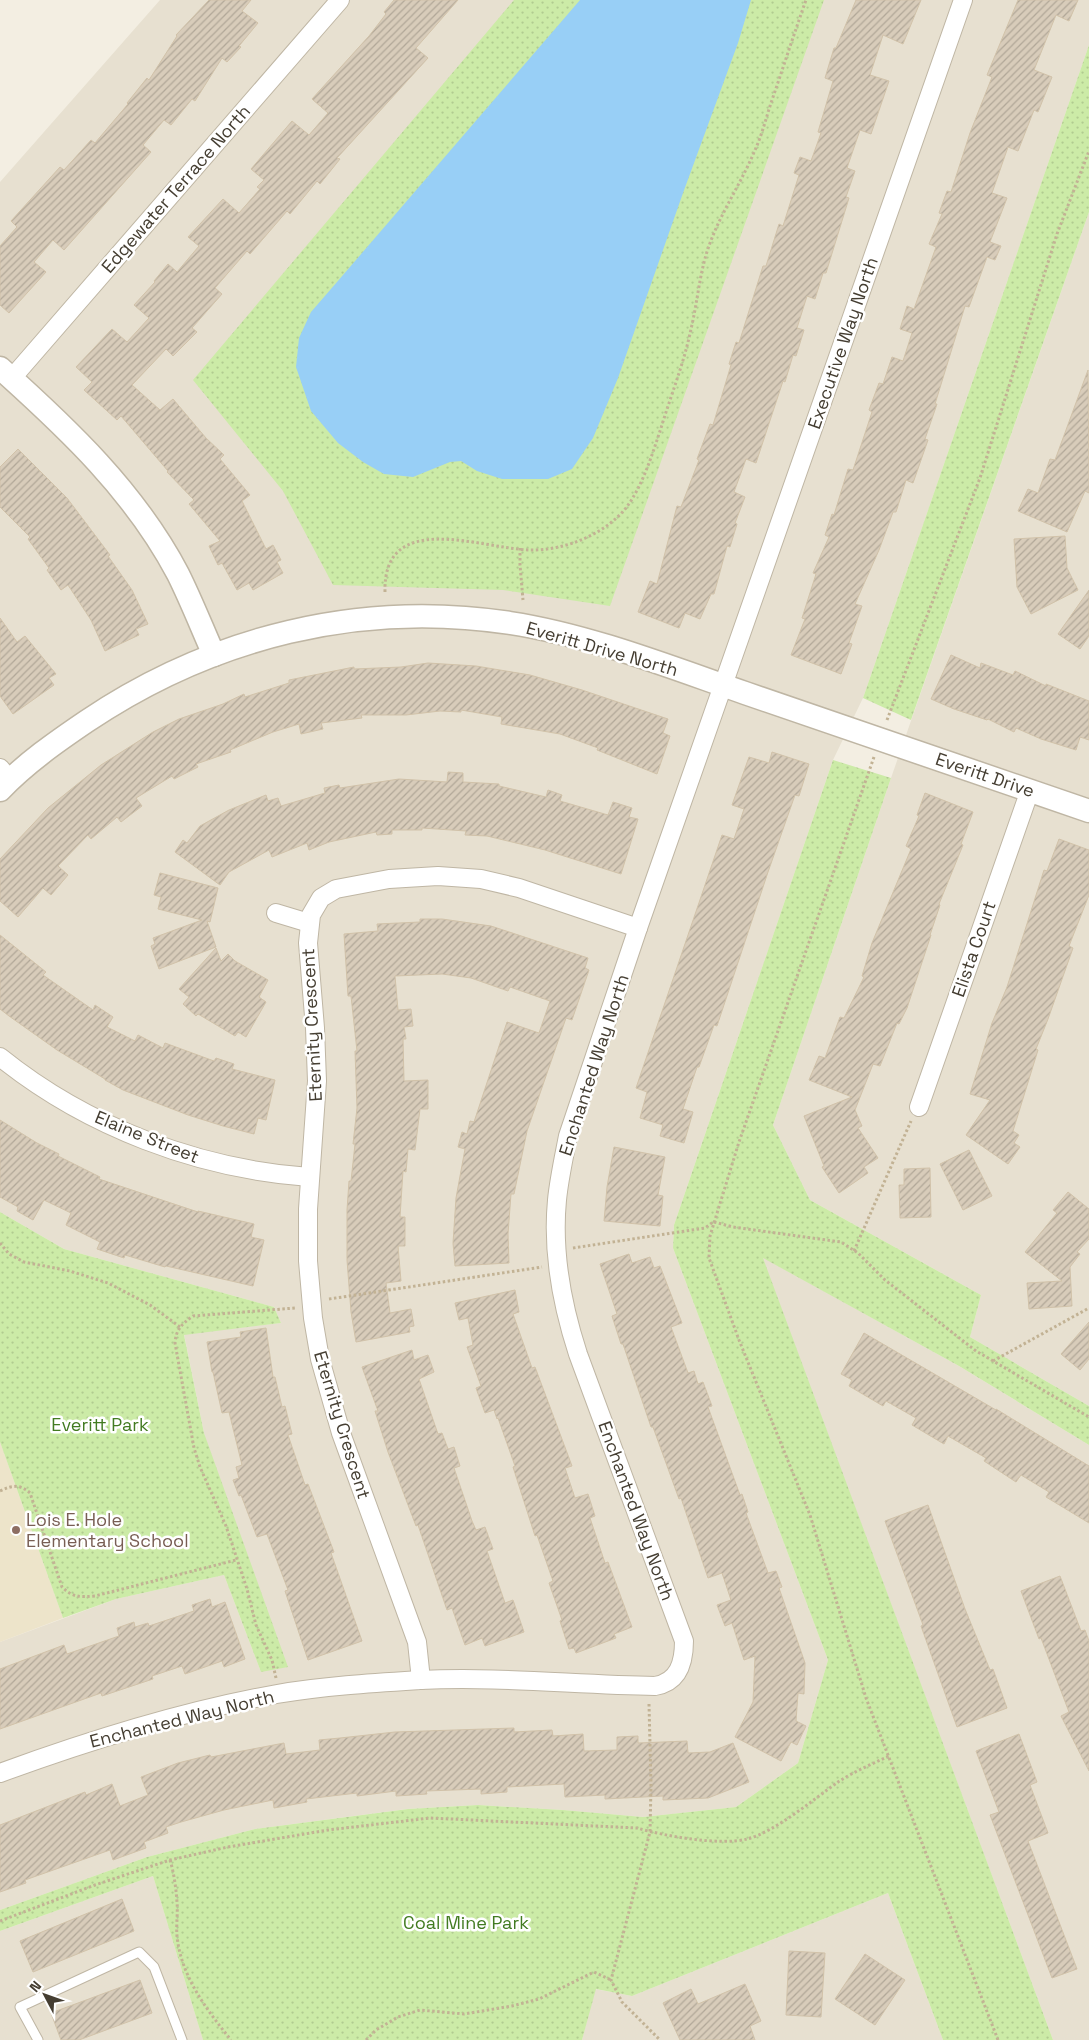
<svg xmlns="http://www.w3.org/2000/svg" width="1089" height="2040" viewBox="0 0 1089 2040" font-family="'Space Grotesk',sans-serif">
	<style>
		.residential { fill: #e7e0d0 }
		.education { fill: #ede4ca }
		.park { fill: url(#park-dots) }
		.water { fill: #98cff6 }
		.building { fill: url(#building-hatch); stroke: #d1c2a9 }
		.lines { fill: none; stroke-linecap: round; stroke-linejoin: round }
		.service-casing { stroke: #bfb6a4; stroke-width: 11 }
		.minor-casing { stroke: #bfb6a4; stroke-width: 20 }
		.tertiary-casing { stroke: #bfb6a4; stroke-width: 25 }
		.path { stroke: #c2b294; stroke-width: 3; stroke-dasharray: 2.5 2.5; stroke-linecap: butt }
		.service { stroke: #fff; stroke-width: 9 }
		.minor { stroke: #fff; stroke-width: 18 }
		.tertiary { stroke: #fff; stroke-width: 22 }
		.education-dot { fill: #8d6e63; stroke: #fff; stroke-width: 2 }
		.labels { text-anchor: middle; stroke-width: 5; stroke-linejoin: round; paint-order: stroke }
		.street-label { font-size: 18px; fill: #453e32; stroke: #fff }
		.park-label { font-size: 18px; fill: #427b21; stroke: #fff }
		.education-label { font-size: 18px; fill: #785e54; stroke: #fff; text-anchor: start }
	</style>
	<defs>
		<pattern id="park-dots" width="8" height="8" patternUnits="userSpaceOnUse" patternTransform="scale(1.25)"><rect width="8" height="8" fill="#cceba7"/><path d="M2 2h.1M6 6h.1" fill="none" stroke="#b1cb90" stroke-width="1.8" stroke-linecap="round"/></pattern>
		<pattern id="building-hatch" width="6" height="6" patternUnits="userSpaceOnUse" patternTransform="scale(1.25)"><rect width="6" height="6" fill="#d8ccba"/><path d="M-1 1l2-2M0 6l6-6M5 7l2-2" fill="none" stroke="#b1a798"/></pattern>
	</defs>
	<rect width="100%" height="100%" fill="#f3eee2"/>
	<!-- residential -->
	<g class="residential">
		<polygon points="160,0 1089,0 1089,45 863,698 833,760 674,1225 673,1248 828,1660 798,1763 736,1807 643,1817 563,1810 478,1805 407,1809 255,1829 147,1857 0,1910 0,1642 116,1599 224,1575 261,1672 204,1433 184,1334 281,1323 274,1307 64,1249 0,1212 0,182"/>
		<polygon points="1089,212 1089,1406 970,1337 981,1295 810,1200 773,1125 891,778"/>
		<polygon points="762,1257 959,1366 1089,1445 1089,2040 1053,2040"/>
		<polygon points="153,1876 203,2040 0,2040 0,1931"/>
		<polygon points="888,1893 943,2040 582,2040 595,1989 632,1996"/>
	</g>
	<!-- education -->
	<polygon class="education" points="0,1442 63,1618 0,1642"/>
	<!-- park -->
	<g class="park">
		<polygon points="514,0 824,0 610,606 503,590 333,585 283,491 193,380"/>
		<polygon points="1089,45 1089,212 911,720 863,698"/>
		<polygon points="833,760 891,778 773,1125 810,1200 981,1295 970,1337 1089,1406 1089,1445 959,1366 763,1258 1053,2040 943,2040 888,1893 632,1996 596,1989 582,2040 203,2040 153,1876 0,1931 0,1910 147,1857 255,1829 408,1809 478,1805 563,1810 643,1817 736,1807 798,1763 828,1660 673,1248 674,1225"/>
		<polygon points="0,1212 64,1249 274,1307 281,1323 184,1335 204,1433 288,1667 261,1672 224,1575 116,1599 63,1618 0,1442"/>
	</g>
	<!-- water -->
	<polygon class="water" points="580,0 751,0 738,43 683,193 618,378 593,438 572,469 548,479 502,479 477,471 461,461 450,462 413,477 384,474 363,462 338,443 311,411 296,367 299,338 311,312 337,282"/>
	<!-- building -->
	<g class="building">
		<polygon points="209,0 251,0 242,11 258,23 239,46 241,47 227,62 222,58 195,101 192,99 171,125 164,120 143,145 151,152 64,250 53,240 34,262 46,272 9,313 0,305 0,246 17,227 11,221 60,167 64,170 91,140 95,143 128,104 127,103 147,78 149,80 177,36 176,35"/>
		<polygon points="394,0 458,0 416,48 428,58 337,158 340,159 320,184 317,181 290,214 287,211 250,254 247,251 215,288 222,294 192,328 197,332 173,356 166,349 132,385 160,410 173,399 206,438 224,455 220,459 250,495 242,501 266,549 273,545 281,560 277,562 283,573 253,590 249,583 237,590 222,563 218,565 209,546 220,541 189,504 194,500 167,472 168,471 121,416 117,420 84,390 92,382 76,367 112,329 127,342 149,318 134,305 155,282 154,281 168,264 177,272 199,246 188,237 223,199 239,213 260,189 257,187 264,180 251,169 292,121 309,135 328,113 312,99 369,36 386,14 384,12"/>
		<polygon points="856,0 921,0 903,44 883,35 870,75 889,81 871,134 860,130 847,168 855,171 846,197 849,198 826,273 823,273 815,299 807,296 797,328 804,330 796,356 793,355 785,382 783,381 756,463 746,459 734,492 745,497 735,523 737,524 730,547 727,546 714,594 711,594 700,619 685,613 679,628 638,612 650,581 657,584 677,506 681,507 699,460 697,459 710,424 713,425 731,365 729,364 736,342 739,343 763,266 766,266 779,224 783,226 799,175 794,173 800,157 811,161 821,133 818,132 833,81 825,78 834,48 836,48"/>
		<polygon points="1018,0 1078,0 1069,21 1056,15 1034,70 1052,77 1038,112 1034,110 1018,151 1008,147 992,193 1007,198 990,242 1001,246 995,260 987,257 969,307 965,306 935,404 937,404 925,439 928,440 913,483 906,480 896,512 893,512 879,550 855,604 862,606 849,643 852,644 841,674 791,655 805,619 802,618 816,574 813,573 829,537 825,535 832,514 834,515 848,469 853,470 872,412 869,410 879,383 883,384 892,357 903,361 912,333 900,329 907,306 914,309 936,247 929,244 942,214 939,213 947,191 951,192 970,133 992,77 987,75"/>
		<polygon points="1088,370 1089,493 1085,491 1067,532 1018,511 1028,489 1038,493 1050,459 1055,460"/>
		<polygon points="18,449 67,498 110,555 108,556 132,590 148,624 136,629 139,635 105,651 91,620 68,585 61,590 47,570 49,568 28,539 30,537 0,507 0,467"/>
		<polygon points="1065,536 1067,568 1078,590 1031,614 1017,587 1014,539"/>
		<polygon points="1089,590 1089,636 1080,649 1058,634"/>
		<polygon points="0,618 17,642 25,636 56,674 49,678 54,685 13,714 0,696"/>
		<polygon points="951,655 980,668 981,663 1013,675 1015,671 1046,686 1046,684 1089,701 1089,740 1080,737 1076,750 1041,739 1016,728 1014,732 988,719 987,720 954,709 931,699"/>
		<polygon points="428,663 476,666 530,675 582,690 668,719 663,733 670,736 657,774 597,750 598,748 560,734 501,724 502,717 461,710 461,712 440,711 406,715 361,715 362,718 321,723 323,729 301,734 299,724 273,732 230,750 231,752 196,764 198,767 174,779 172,776 136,798 142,806 121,822 117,817 91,839 88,835 58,866 68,875 51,895 43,888 18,917 0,901 0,859 48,808 101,765 153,732 179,719 223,704 244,694 245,697 289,683 289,680 354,667 354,669 401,667"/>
		<polygon points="772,752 809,764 799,796 795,795 768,872 717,1026 714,1025 699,1067 697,1067 683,1109 693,1112 684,1143 660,1136 663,1125 640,1118 647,1092 636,1088 722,835 734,839 744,809 732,805 749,757 769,763"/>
		<polygon points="448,772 463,773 463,782 499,784 499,786 546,797 548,790 562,795 560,801 608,815 613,802 632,808 629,817 638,819 621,874 545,850 487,836 465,835 466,831 422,828 422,830 392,830 392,834 377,835 376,832 329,842 309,850 307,843 272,857 269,850 229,872 220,885 175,852 183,840 187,843 200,826 229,810 266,795 268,801 278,798 281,806 325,793 324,788 339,785 340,788 399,779 447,782"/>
		<polygon points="925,793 973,812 961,844 963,845 939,904 940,905 930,935 931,935 907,1008 899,1024 897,1023 880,1066 873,1064 855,1110 862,1126 858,1128 878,1158 864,1167 868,1173 839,1193 822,1167 824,1166 804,1116 852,1097 809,1080 819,1056 825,1058 840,1017 844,1018 864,977 862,976 872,943 911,849 906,846 919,816 917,815"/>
		<polygon points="1059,839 1089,850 1089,895 1069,946 1073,948 1048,1019 1036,1049 1038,1050 1013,1131 1019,1135 1014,1143 1020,1147 1008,1164 966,1135 990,1100 970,1094 992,1023 1007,987 1044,870 1047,871"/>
		<polygon points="160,873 218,888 210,922 207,921 216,947 159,969 151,946 155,944 153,938 202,920 158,909 161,897 154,895"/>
		<polygon points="420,919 442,919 491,926 588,958 585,968 589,970 572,1020 566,1018 527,1131 514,1194 511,1194 508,1234 509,1263 455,1266 453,1243 456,1198 465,1149 458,1147 462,1132 467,1134 470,1121 474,1122 507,1022 539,1033 550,1001 510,987 508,991 471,978 442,974 395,976 398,1010 411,1009 413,1026 404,1027 406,1039 403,1039 404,1081 428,1080 428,1109 420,1109 415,1150 408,1149 406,1172 403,1171 400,1217 405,1217 405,1246 398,1246 401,1281 386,1283 390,1313 411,1309 414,1326 409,1327 410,1332 356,1342 351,1312 347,1260 347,1210 349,1181 351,1181 355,1144 353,1144 357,1108 355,1051 357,1051 351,996 348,996 344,934 378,931 377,924 420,922"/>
		<polygon points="0,935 46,972 43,975 93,1010 95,1005 113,1017 107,1027 135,1041 138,1035 163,1048 165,1043 214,1061 216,1058 234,1064 232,1069 275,1080 266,1120 258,1118 254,1134 223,1126 188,1115 123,1090 105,1080 105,1079 57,1050 9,1016 0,1009"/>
		<polygon points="216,948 221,961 228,954 235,961 268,980 259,997 266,1002 246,1037 238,1032 235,1036 198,1014 196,1016 183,1004 189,997 179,989"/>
		<polygon points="0,1120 37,1143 59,1154 58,1156 100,1177 99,1179 198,1212 198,1211 254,1224 251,1237 264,1240 253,1286 166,1266 165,1267 125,1255 124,1258 97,1249 100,1242 66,1225 71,1213 44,1200 33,1220 17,1211 18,1207 0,1197"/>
		<polygon points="614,1147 665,1157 658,1195 663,1196 660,1226 604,1221 607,1187"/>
		<polygon points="969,1150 992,1196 963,1210 940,1164"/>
		<polygon points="930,1168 931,1217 900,1218 899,1185 904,1185 904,1169"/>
		<polygon points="1068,1192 1089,1209 1089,1239 1077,1252 1080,1254 1070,1267 1072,1306 1029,1309 1027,1283 1062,1281 1025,1252 1057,1213 1053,1210"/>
		<polygon points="629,1254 632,1263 650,1257 654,1268 660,1266 682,1323 671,1327 688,1373 694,1371 698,1384 703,1382 712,1406 708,1407 740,1495 742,1494 748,1512 746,1513 768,1573 776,1571 782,1587 779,1588 805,1663 804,1694 798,1693 796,1721 806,1726 797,1745 791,1742 781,1761 735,1737 753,1702 755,1656 744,1660 732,1623 725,1626 717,1605 731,1600 722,1573 708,1578 681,1498 679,1499 653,1427 651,1427 623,1344 621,1344 612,1316 617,1314 600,1264"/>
		<polygon points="515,1290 519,1312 513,1314 532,1368 535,1367 572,1466 565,1468 575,1498 588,1494 595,1516 590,1518 605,1563 608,1562 632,1627 614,1634 616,1638 576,1653 574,1648 569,1649 560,1621 562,1620 549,1583 553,1581 537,1535 535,1536 513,1467 515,1466 498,1418 497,1419 494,1410 485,1413 476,1388 481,1386 467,1347 473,1345 468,1318 459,1320 455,1303"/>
		<polygon points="1089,1322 1089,1359 1080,1370 1061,1354"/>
		<polygon points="266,1328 273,1377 275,1377 282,1407 285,1406 292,1434 288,1435 305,1485 308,1484 334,1552 331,1553 362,1641 308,1660 285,1591 288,1590 267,1534 257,1537 241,1495 239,1496 233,1480 239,1478 236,1467 242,1465 229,1412 222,1413 213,1372 212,1372 207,1342 241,1337 240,1332"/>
		<polygon points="864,1333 996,1410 996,1409 1089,1466 1089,1523 1046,1497 1049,1492 1021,1475 1016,1482 984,1461 986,1458 948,1436 944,1444 912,1425 916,1418 886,1401 883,1406 849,1386 852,1380 841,1374"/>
		<polygon points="412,1350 414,1360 428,1355 434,1372 419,1379 438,1434 442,1433 448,1449 454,1447 460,1466 454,1468 472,1521 476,1530 485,1527 493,1549 487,1551 505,1603 513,1600 524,1632 485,1646 482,1638 465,1645 452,1608 447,1610 418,1525 416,1526 388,1452 375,1411 378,1411 362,1367"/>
		<polygon points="928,1505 965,1609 990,1670 993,1669 1007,1708 957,1727 921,1626 923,1625 885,1521"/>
		<polygon points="1060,1576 1081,1631 1085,1630 1089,1641 1089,1771 1061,1716 1069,1712 1041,1638 1039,1639 1021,1591"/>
		<polygon points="210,1599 212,1607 225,1602 245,1659 224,1667 222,1661 185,1674 182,1666 152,1676 153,1679 102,1696 101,1693 0,1729 0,1669 64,1645 67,1654 119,1636 117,1628 134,1622 135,1627 148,1623 149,1626 194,1611 192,1605"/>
		<polygon points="514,1728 514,1732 552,1730 553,1736 583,1734 584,1751 617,1750 617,1737 638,1736 638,1743 687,1741 688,1753 710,1752 733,1743 749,1782 708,1798 663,1800 663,1796 605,1799 605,1795 565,1797 564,1784 507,1787 507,1792 481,1794 481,1789 426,1791 427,1794 396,1796 396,1791 357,1796 357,1793 306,1799 307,1802 274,1808 273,1800 224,1810 181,1822 166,1827 168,1833 144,1842 146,1848 113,1860 110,1850 25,1880 26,1883 0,1892 0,1825 85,1792 86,1795 112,1784 120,1806 148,1795 141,1777 178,1763 210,1755 211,1757 284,1743 286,1754 320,1750 319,1740 340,1738 395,1732"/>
		<polygon points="1019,1734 1037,1782 1030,1785 1048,1833 1028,1841 1077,1969 1052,1978 990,1815 999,1812 976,1751"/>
		<polygon points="122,1899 134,1931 33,1972 20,1941"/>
		<polygon points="789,1951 825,1953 821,2017 786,2015"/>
		<polygon points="865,1954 905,1980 875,2025 835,1999"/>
		<polygon points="140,1980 152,2013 79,2040 61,2040 51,2013"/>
		<polygon points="745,1984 761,2021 750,2026 755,2040 680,2040 663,2003 691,1989 698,2004"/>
	</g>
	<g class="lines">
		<!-- service casing -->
		<g class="service-casing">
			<polyline id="service" points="38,2040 20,2007 139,1952 154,1967 182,2040"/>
		</g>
		<!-- minor casing -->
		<g class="minor-casing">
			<g id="minor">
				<polyline points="12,378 340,0"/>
				<polyline points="0,768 10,780"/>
				<polyline points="276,913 309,923"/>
				<path d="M 0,1057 C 87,1127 198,1169 309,1177"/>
				<polyline points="919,1107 1030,790"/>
				<polyline points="421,1680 417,1642 341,1433 320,1359 313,1318 308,1261 308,1209 317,1081 315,1028 308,943 311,915 321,898 336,889 389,879 438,876 481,879 519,888 638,928"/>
				<path d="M 0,1773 C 90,1740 182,1711 277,1694 C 324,1686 373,1683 420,1680 C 498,1676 577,1685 655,1686 C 679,1682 684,1662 684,1641 L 578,1354 C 562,1305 552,1252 557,1200 C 559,1179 564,1157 568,1136 L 638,928 L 963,0"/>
			</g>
		</g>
		<!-- tertiary casing -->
		<g class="tertiary-casing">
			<g id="tertiary">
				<path d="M 0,368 C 68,429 135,492 178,574 C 191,600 202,628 214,655"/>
				<path d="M 0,790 C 26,763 56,742 87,721 C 212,637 360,600 510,623 C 589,635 670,667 745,693 C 860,733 975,771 1089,811"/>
			</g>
		</g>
		<!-- path -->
		<g class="path">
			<polyline points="520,548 520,565 523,600"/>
			<path d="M 385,592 C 383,509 480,548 529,550 C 563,551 604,535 626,508 C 643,485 652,455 661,428 C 671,395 684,363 691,329 C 697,304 699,279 706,255 C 717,218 740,186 755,150 C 762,135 766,118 771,103 C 783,68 794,34 806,0"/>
			<polyline points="887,720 980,478 1057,234 1089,151"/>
			<polyline points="874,757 739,1142 710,1236 709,1258 739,1340 810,1515 866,1698 998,2040"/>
			<polyline points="714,1222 733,1227 841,1242 858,1253 885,1280 976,1351 1089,1417"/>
			<polyline points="0,1243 9,1254 24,1262 70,1271 108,1283 150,1305 180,1327"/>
			<polyline points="573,1248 705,1228 713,1222"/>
			<polyline points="854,1251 911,1121"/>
			<polyline points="329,1299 542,1267"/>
			<polyline points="993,1361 1089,1308"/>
			<path d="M 0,1491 C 12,1485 20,1484 30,1493 L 62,1587 C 73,1598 81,1597 95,1596 L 236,1560"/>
			<path d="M 276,1678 L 272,1660 L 256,1625 L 247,1589 L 226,1526 L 200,1467 L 194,1448 L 175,1343 C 176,1329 182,1324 193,1316 L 295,1308"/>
			<polyline points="649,1704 651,1785 650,1832 611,1980 622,2002 660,2040"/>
			<path d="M 170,1860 C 174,1873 176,1888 177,1902 C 178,1913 176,1925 177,1936 C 181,1976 206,2009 231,2040"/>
			<path d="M 0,1921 L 95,1885 L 170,1860 L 228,1847 L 328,1830 L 430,1818 L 637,1828 C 664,1836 721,1846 747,1839 C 775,1832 814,1799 838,1782 C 853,1772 872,1764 889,1756"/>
			<polyline points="366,2040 376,2030 398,2017 420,2010 464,2014 512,2006 539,1999 594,1972 611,1980"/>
		</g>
		<!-- service -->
		<use href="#service" class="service"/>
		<!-- minor -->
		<use href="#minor" class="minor"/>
		<!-- tertiary -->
		<use href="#tertiary" class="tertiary"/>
	</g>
	<!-- markers -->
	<circle class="education-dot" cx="16" cy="1530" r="5"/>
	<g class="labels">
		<!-- street labels -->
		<g class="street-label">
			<text transform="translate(176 189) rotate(-49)" y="6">Edgewater Terrace North</text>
			<text transform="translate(843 343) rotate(-71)" y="6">Executive Way North</text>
			<text transform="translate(602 649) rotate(16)" y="6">Everitt Drive North</text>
			<text transform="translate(985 775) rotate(19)" y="6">Everitt Drive</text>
			<text transform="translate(974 949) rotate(-71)" y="6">Elista Court</text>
			<text transform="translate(312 1025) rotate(-93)" y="6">Eternity Crescent</text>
			<text transform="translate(594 1065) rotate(-72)" y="6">Enchanted Way North</text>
			<text transform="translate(147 1137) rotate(22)" y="6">Elaine Street</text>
			<text transform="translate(342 1425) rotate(73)" y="6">Eternity Crescent</text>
			<text transform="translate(636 1511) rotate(70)" y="6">Enchanted Way North</text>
			<text transform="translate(182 1719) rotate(-14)" y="6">Enchanted Way North</text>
		</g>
		<!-- park labels -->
		<g class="park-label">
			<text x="100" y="1431">Everitt Park</text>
			<text x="466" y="1929">Coal Mine Park</text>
		</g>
		<!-- education labels -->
		<g class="education-label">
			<text x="26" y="1526">Lois E. Hole<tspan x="26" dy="21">Elementary School</tspan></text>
		</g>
	</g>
	<!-- north arrow -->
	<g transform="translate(45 1995) rotate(311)" stroke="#ffffff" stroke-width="4" paint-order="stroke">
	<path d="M0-4L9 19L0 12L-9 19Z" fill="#453e32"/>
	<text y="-8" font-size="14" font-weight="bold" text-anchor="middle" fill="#453e32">N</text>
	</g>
</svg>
